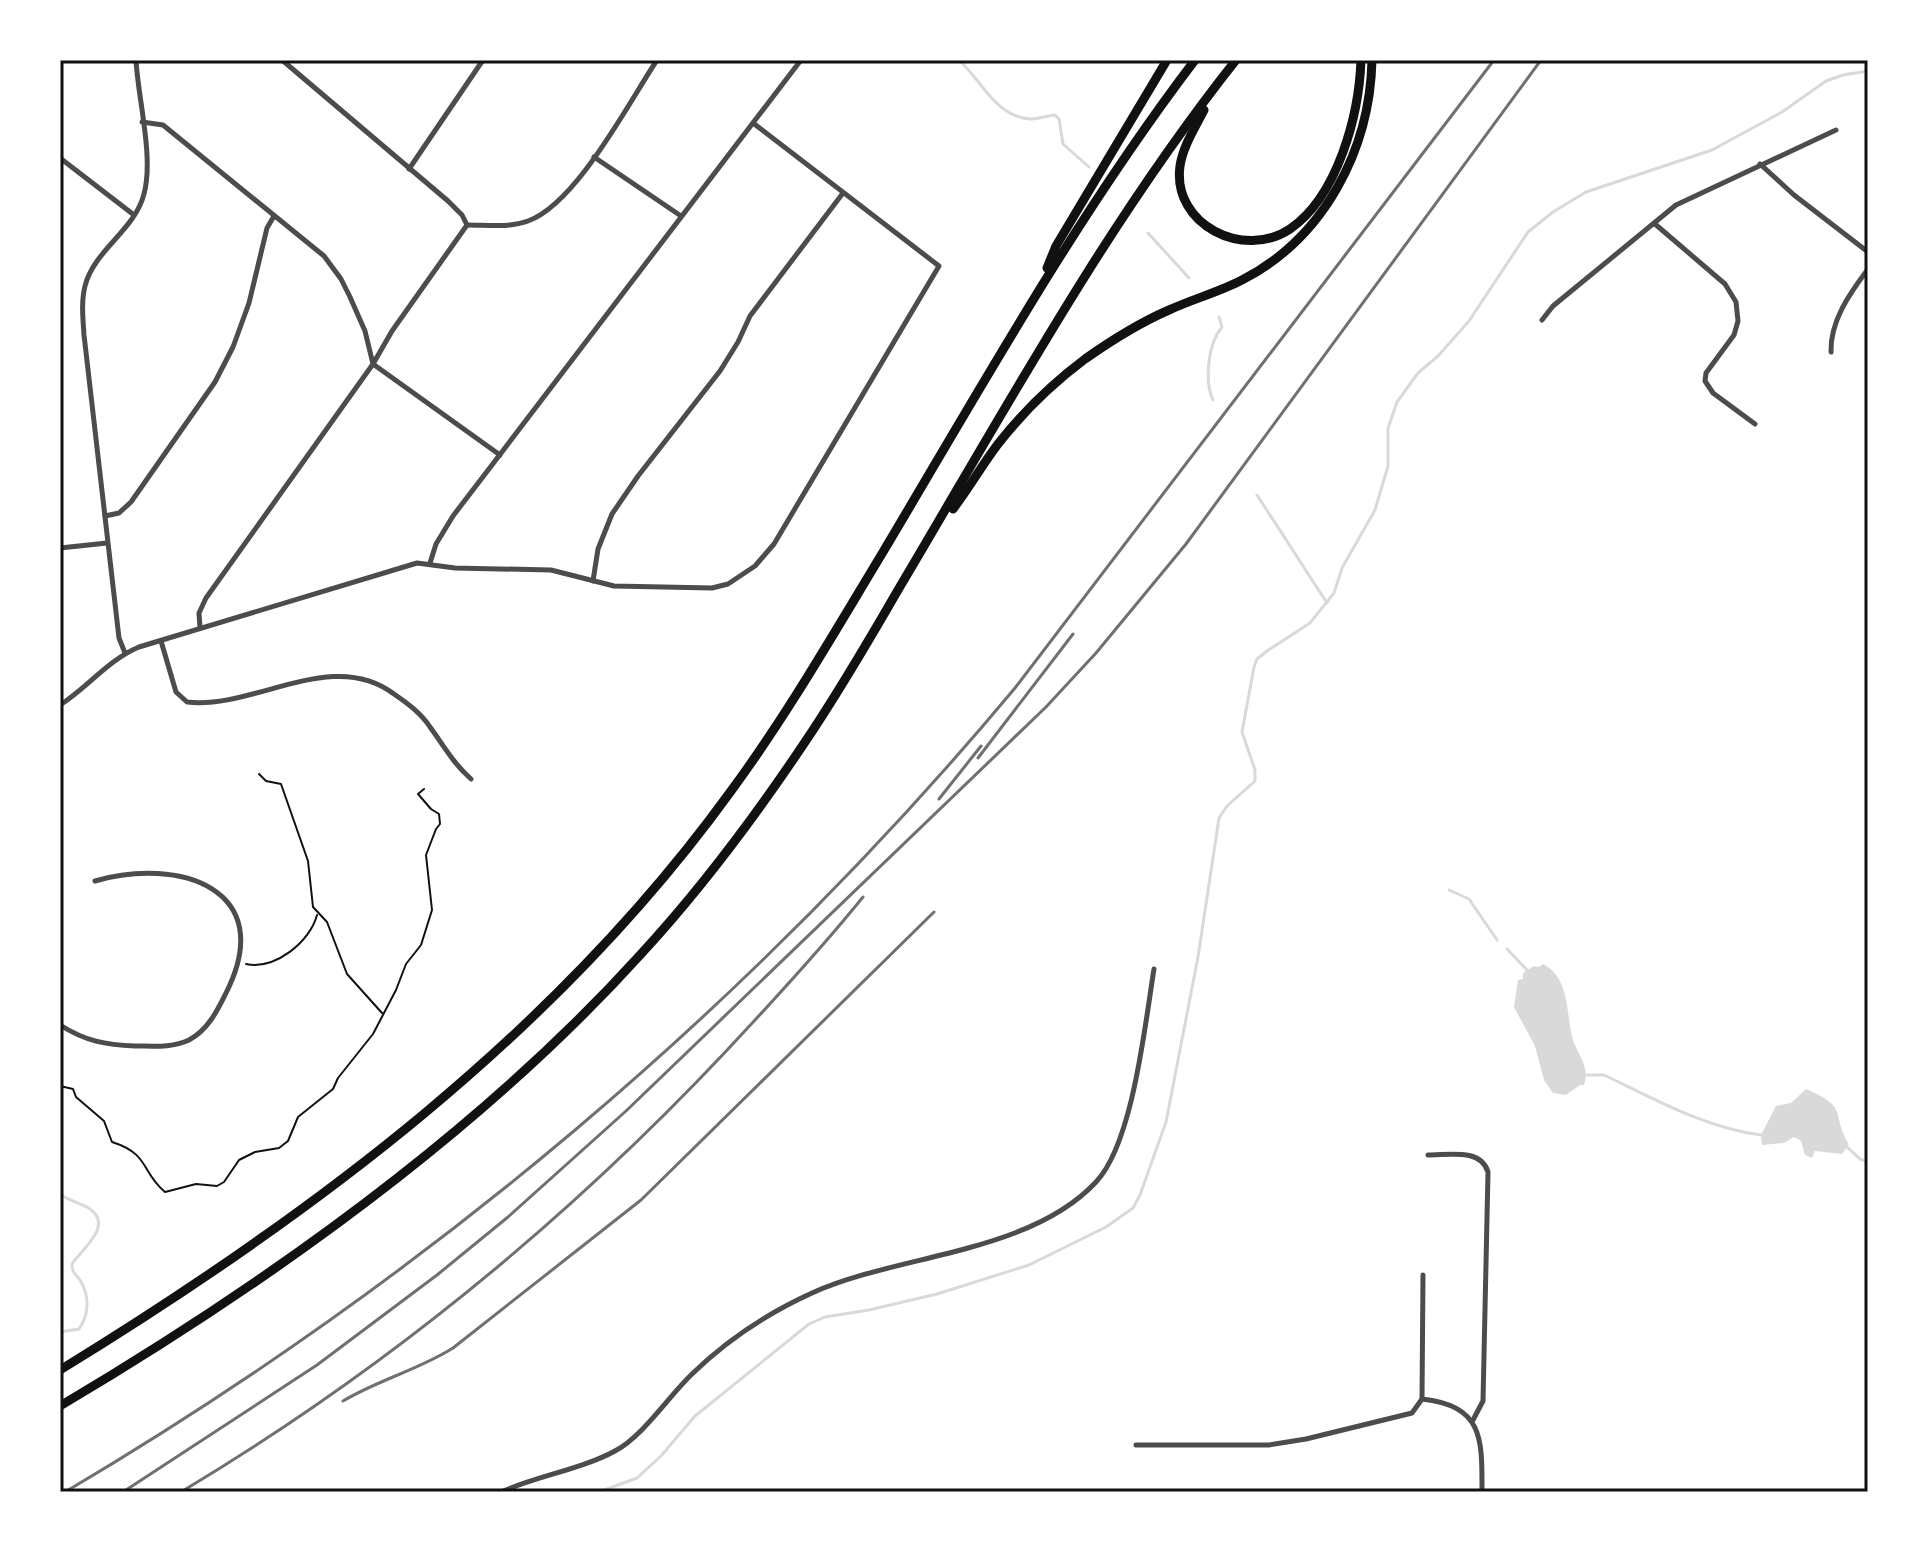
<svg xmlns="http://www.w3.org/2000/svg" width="1928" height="1552" viewBox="0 0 1928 1552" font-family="'Public Sans',sans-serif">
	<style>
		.water { fill: #d9d9d9 }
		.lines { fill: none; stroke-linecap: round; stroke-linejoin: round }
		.stream { stroke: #d9d9d9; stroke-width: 3 }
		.path { stroke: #111; stroke-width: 2 }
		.minor { stroke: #4c4c4c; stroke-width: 5 }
		.motorway { stroke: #111; stroke-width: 9 }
		.rail { stroke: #707070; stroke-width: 3 }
		.neatline { fill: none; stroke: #111; stroke-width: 3 }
	</style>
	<rect width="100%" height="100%" fill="#fff"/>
	<!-- water -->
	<g class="water">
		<path d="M 1543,964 C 1572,979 1565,1017 1574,1043 C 1580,1058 1590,1068 1584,1085 L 1580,1085 L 1566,1095 L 1553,1093 L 1544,1080 L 1535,1046 L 1514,1007 L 1518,980 L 1523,979 L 1523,973 L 1534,966 L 1539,967 Z"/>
		<path d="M 1806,1089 C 1851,1108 1830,1114 1849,1144 L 1842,1154 L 1815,1151 L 1812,1158 L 1805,1155 L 1801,1141 L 1794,1137 L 1784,1143 L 1762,1145 L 1761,1135 L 1776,1106 L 1791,1103 Z"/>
	</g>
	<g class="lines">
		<!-- stream -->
		<g class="stream">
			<path d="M 959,60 C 981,80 996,117 1030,119 C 1038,119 1046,116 1055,115 L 1059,119 L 1063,144 L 1089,167"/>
			<polyline points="1148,233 1189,278"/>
			<path d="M 1213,400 C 1204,381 1208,343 1222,327 L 1219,317"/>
			<polyline points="1257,495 1327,603"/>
			<polyline points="1449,890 1469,899 1497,940"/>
			<polyline points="1507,949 1527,970"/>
			<path d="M 1587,1075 L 1604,1075 C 1655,1099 1705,1128 1761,1135"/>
			<polyline points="1847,1147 1860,1159 1868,1162"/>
			<path d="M 60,1194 C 68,1201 80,1202 90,1209 C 114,1226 81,1250 72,1264 C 72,1273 75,1273 80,1280 C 90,1296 89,1315 79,1329 L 60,1332"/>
			<polyline points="599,1492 637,1478 661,1456 695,1416 809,1324 825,1317 869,1310 937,1294 1029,1265 1106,1227 1133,1208 1140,1195 1166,1122 1198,957 1219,818 1227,806 1255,781 1255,770 1242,732 1254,667 1257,659 1267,651 1310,623 1334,593 1342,568 1375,510 1388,466 1388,428 1397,402 1418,373 1438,356 1469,321 1528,232 1553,212 1586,192 1712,150 1782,112 1826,81 1843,75 1868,71"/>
		</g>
		<!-- path -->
		<g class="path">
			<polyline points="259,774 266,781 281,784 308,861 313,907 327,922 347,974 382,1013"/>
			<path d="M 246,964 C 275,970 310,942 317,915"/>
			<path d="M 60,1086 L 73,1089 L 76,1097 L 104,1121 L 112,1142 C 150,1154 141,1172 165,1192 L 196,1184 L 217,1186 L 224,1182 L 239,1160 L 255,1152 L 279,1148 L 288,1141 L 298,1117 L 333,1089 L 338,1078 L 373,1034 L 396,990 L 406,964 L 421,945 L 432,910 L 426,855 L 436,829 L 440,824 L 439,814 L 431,809 L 418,794 L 424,789"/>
		</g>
		<!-- minor -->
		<g class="minor">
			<polyline points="282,60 448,201 462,215 467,225"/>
			<polyline points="142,122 163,125 324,256 341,279 350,297 365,331 373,364 500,455"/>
			<polyline points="594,157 681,216"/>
			<polyline points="60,158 134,215"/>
			<polyline points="1760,164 1794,195 1868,252"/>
			<polyline points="409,169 483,60"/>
			<polyline points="1655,224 1725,284 1736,302 1738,321 1734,335 1706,373 1705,381 1713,393 1755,424"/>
			<path d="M 467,225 C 487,225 509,228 528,221 C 576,204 628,104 657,60"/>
			<polyline points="1542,320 1553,306 1676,205 1836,130"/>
			<path d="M 1831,352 C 1830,321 1850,293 1868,269"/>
			<polyline points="1868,457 1868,462"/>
			<polyline points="105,516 119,513 131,502 215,382 233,347 249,303 267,228 274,216"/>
			<polyline points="60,548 107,543"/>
			<polyline points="430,563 436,544 453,516 801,60"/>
			<polyline points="593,581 598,549 612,514 638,476 720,371 738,342 750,316 843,193"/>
			<polyline points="200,628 199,613 206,598 373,364 392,331 467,225"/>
			<path d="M 161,641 L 176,692 L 187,702 C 254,710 332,647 394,694 C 407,703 421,713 430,727 C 444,746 453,763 471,779"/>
			<path d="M 125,653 L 119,638 L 84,335 C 83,319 81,302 85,286 C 94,250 135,230 144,194 C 154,157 138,99 136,60"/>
			<path d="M 60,705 C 88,687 108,660 139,647 L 417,563 L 455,568 L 551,570 L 614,586 L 712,588 L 728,584 L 755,566 L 774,544 L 939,266 L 753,123"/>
			<path d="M 60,1025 C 85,1041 106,1045 135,1046 C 153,1046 172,1048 189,1040 C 208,1030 217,1011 226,993 C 279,888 178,857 95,881"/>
			<path d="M 1428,1155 C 1449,1155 1481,1148 1488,1172 L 1483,1401 L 1473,1420"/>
			<path d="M 1422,1399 C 1484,1406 1482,1439 1482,1492"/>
			<polyline points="1136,1445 1269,1445 1306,1439 1412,1413 1422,1399 1423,1275"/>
			<path d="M 501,1492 C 537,1476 582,1469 615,1451 C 643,1436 668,1397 692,1374 C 726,1341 768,1313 812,1293 C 898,1254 1029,1254 1096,1182 C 1133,1143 1145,1024 1154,969"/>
		</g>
		<!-- motorway -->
		<g class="motorway">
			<path d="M 1204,110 C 1195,128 1183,146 1180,166 C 1172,225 1244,260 1290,229 C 1338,196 1359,115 1361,60"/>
			<polyline points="1047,268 1056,246 1167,60"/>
			<path d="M 953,509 C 969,488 982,465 998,444 C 1023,412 1053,383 1085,359 C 1112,340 1139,323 1169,310 C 1193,299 1219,292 1242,280 C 1324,238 1370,150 1372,60"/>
			<path d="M 60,1370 C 313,1215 556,1033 731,791 C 787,715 834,633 883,552 C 982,386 1077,215 1195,60"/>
			<path d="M 60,1406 C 266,1284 480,1132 641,954 C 701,889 754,818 803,745 C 837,695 868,642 898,590 C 1005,410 1106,224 1236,60"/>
		</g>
		<!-- rail -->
		<g class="rail">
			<polyline points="978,758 1073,634"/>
			<polyline points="939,799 981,746"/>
			<path d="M 343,1401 C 378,1380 418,1370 453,1348 L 641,1200 L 934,912"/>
			<path d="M 65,1492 C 424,1280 748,1008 1015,688 L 1494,60"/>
			<polyline points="123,1492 317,1365 437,1275 508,1217 626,1111 1046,707 1096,653 1186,544 1541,60"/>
			<path d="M 181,1492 C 395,1364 587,1204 755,1020 C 792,980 829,939 863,897"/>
		</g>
	</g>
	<!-- border -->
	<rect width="1928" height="1552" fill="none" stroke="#ffffff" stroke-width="124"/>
	<rect x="62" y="62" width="1804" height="1428" class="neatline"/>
</svg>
